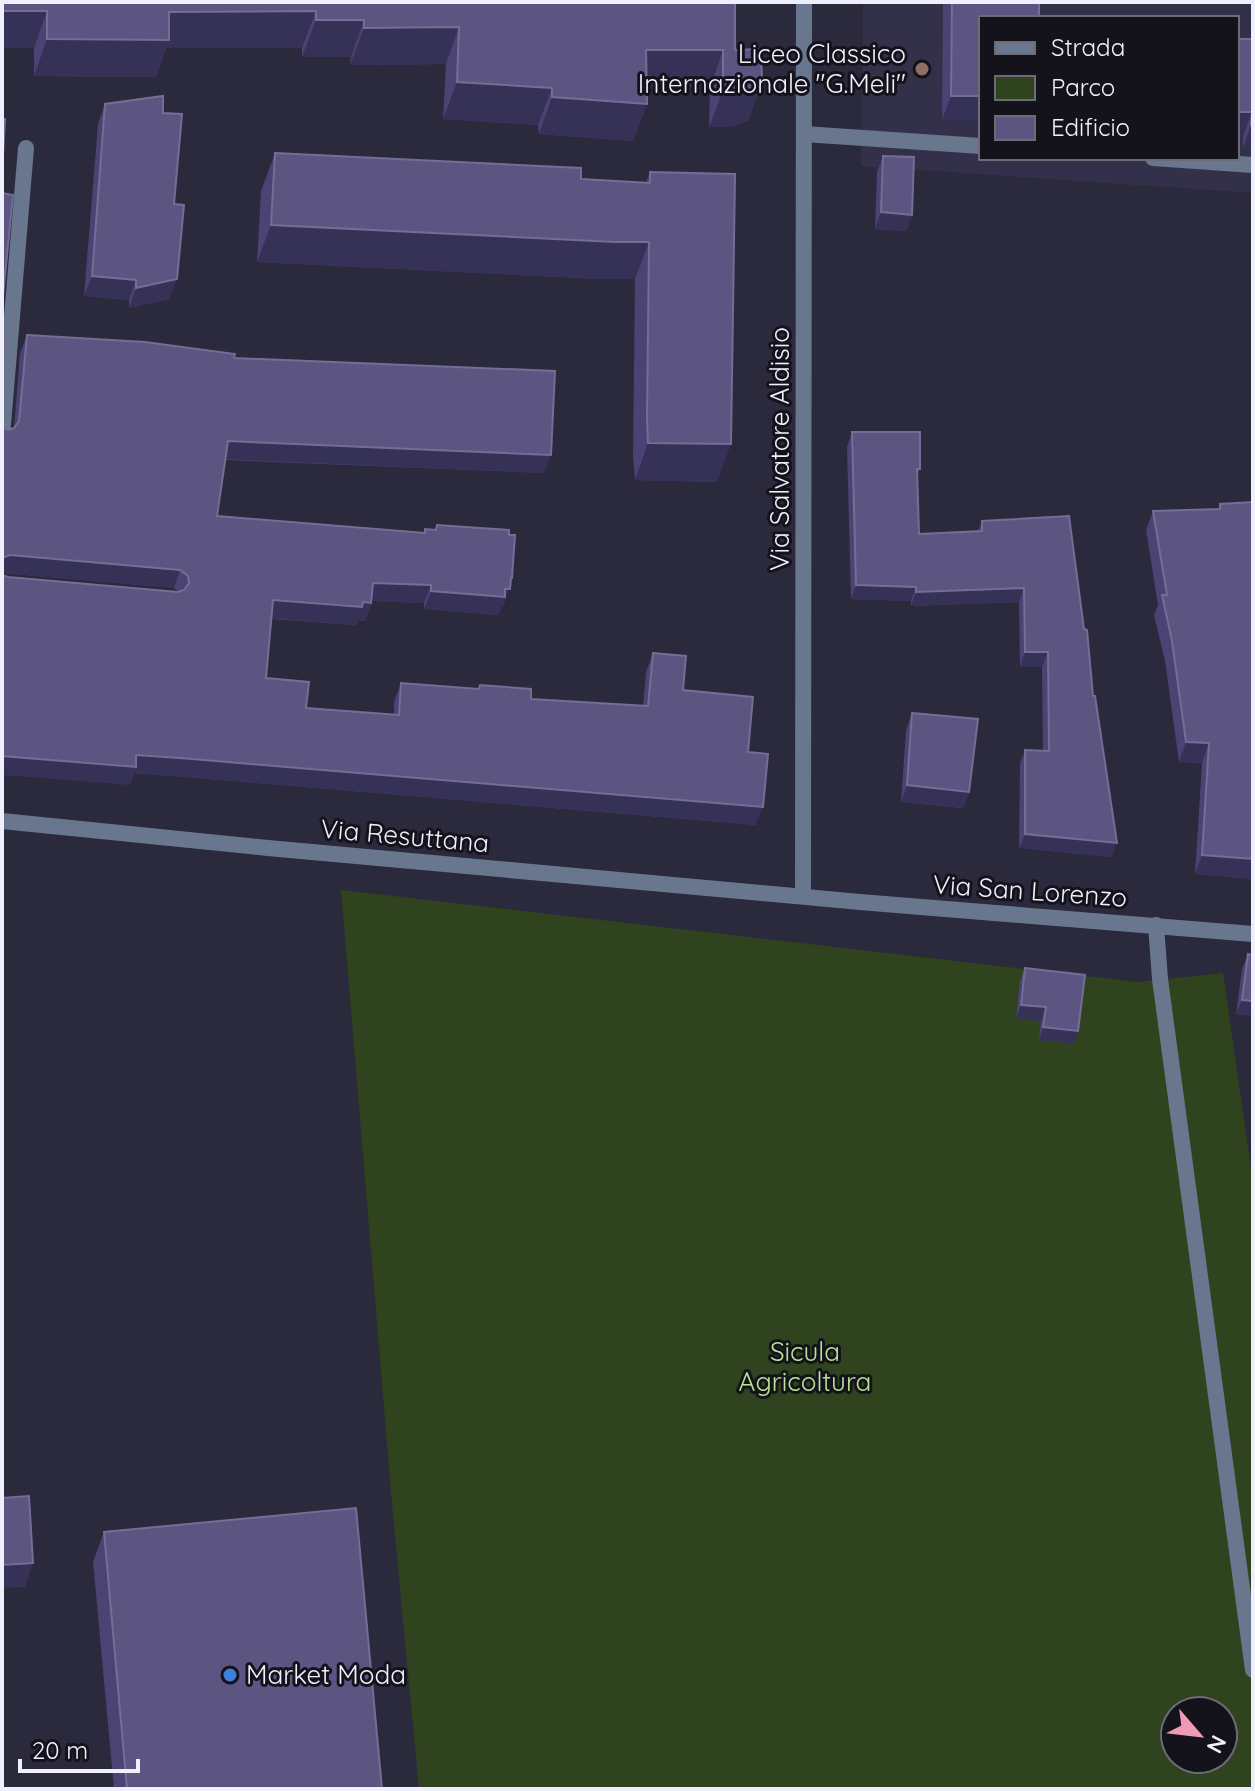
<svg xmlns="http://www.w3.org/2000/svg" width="1255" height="1791" viewBox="0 0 1255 1791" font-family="Quicksand,sans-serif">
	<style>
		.built { fill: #333049; fill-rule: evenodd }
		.green { fill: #30431f; fill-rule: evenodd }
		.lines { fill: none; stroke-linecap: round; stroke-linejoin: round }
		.service { stroke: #69778e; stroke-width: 16 }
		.minor { stroke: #69778e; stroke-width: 16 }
		.wall { fill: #4a4373 }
		.shaded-wall { fill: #363157 }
		.building { fill: #5c5582; stroke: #736e95; stroke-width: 2 }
		.education-dot { fill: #8d6e63; stroke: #14131c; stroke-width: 3 }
		.shop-dot { fill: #3f7fe0; stroke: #14131c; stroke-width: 3 }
		.labels { text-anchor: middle; stroke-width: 6; stroke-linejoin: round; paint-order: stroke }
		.poi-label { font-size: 26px; fill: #f0effc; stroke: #14131c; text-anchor: end }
		.street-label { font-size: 26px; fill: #f0effc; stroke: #14131c }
		.park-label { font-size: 26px; fill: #b8e392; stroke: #14131c }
	</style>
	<rect width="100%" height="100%" fill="#2b293c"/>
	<!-- built -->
	<path class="built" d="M 863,2 L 1253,2 L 1253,193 L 861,166 ZM 981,18 L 1237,18 L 1237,158 L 981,158 Z"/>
	<!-- green -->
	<path class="green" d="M 341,890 L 1138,982 L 1223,973 L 1253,1183 L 1253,1789 L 419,1789 L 392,1504 ZM 1175,1711 L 1223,1711 L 1223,1759 L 1175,1759 Z"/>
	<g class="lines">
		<!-- service -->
		<g class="service">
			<polyline points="804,134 981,146"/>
			<polyline points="1153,158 1253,165"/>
			<polyline points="1156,925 1160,979 1253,1670"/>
		</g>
		<!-- minor -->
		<g class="minor">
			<polyline points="2,437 26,148"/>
			<polyline points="2,821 268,848 860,902 1253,934"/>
			<polyline points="803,896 804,2"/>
		</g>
	</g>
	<!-- wall -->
	<g class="wall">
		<polygon points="2,2 735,2 735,50 749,120 732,127 709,127 710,87 647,87 647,104 633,141 539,134 538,125 443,119 446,64 350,65 351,57 302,57 302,48 166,48 156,77 34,76 34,48 2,48"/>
		<polygon points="943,2 1039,2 981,18 981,133 978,133 978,120 942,120"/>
		<polygon points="1237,39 1253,39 1253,148 1243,148 1243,136 1237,136"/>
		<polygon points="105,104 163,113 174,204 170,299 129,308 129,300 84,296 98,124"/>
		<polygon points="275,153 581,179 646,183 650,172 717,482 635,480 633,456 635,279 601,279 257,262 261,191"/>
		<polygon points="883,156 912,215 906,231 875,229 877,172"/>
		<polygon points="27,335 234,358 544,473 226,460 217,516 424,533 425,529 435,530 437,525 510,584 503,607 501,607 498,615 424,609 424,603 372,601 365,621 358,620 356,625 272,619 266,678 306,708 394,715 394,702 401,683 478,689 480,685 531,699 643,706 646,672 653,653 683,690 748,752 756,825 173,776 134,773 130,785 8,577 179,592 174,588 2,573 2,427 8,430 14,428 20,353"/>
		<polygon points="852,432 920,469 917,478 919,534 978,531 982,521 1093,696 1112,857 1019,848 1020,764 1025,750 1043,751 1042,667 1020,667 1019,602 911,606 911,601 851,599 847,447"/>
		<polygon points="1220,504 1253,879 1195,874 1202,763 1179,762 1165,661 1154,615 1158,605 1146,530 1153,511 1218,509"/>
		<polygon points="912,713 969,792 963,808 901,802 906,730"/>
		<polygon points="1248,954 1253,955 1253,1016 1236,1014 1242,969"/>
		<polygon points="1025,968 1074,1044 1039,1040 1041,1021 1016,1018 1020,981"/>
		<polygon points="104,1532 382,1789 114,1789 93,1562"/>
	</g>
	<!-- shaded-wall -->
	<g class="shaded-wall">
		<polygon points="2,11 47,11 34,48 2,48"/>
		<polygon points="316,11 302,48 166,48 156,77 34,76 47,39 169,12"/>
		<polygon points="316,20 364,20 351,57 302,57"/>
		<polygon points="459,27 446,64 350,65 364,28"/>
		<polygon points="646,50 723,50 710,87 633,86"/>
		<polygon points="457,82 552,88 538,125 443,119"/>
		<polygon points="762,83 749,120 732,127 709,127 723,91"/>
		<polygon points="951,96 981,96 981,112 978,120 942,120"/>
		<polygon points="552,97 647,104 633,141 539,134"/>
		<polygon points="1237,112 1252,112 1243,136 1237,136"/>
		<polygon points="1251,125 1253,125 1253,148 1243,148"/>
		<polygon points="881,212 912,215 906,231 875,229"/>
		<polygon points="271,225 649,242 635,279 601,279 257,262"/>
		<polygon points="92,276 136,280 129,300 84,296"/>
		<polygon points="177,279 170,299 129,308 136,288"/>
		<polygon points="228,441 551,455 544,473 222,459"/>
		<polygon points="648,443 731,444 717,482 635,480"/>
		<polygon points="10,555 180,570 174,588 2,573 2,558"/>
		<polygon points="512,578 503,607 501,607 498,615 424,609 431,591"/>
		<polygon points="373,583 431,585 424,603 367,601"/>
		<polygon points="856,585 916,587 911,601 851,599"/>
		<polygon points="1024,588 1019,602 911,606 916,592"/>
		<polygon points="273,600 363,602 371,603 365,621 358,620 356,625 267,618"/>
		<polygon points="1025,652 1048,652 1042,667 1020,667"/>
		<polygon points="1186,742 1209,743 1202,763 1179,762"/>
		<polygon points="136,755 180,758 763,807 756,825 173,776 134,773 130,785 2,775 2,756"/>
		<polygon points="907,785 969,792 963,808 901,802"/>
		<polygon points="1025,834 1117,843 1112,857 1019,848"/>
		<polygon points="1202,855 1253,859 1253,879 1195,874"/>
		<polygon points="1242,1000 1253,1001 1253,1016 1236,1014"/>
		<polygon points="1021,1005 1046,1007 1041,1021 1016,1018"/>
		<polygon points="1043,1027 1078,1031 1074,1044 1039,1040"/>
		<polygon points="33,1563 25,1587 2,1588 2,1565"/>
	</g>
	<!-- building -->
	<g class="building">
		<polygon points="2,2 735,2 735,50 761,49 762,83 746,90 723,91 723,50 646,50 647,104 552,97 552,88 457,82 459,27 364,28 364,20 316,20 316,11 169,12 169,40 47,39 47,11 2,11"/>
		<polygon points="952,2 1039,2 1039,18 981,18 981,96 951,96"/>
		<polygon points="1237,39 1253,39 1253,125 1251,125 1252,112 1237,112"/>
		<polygon points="163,96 163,113 182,114 174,204 184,205 177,279 136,288 136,280 92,276 105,104"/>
		<polygon points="2,119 5,119 2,173"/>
		<polygon points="275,153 581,168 581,179 650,183 650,172 735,174 731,444 648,443 647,418 649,242 615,242 271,225"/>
		<polygon points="883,156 914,157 912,215 881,212"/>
		<polygon points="2,193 13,195 2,306"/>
		<polygon points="2,334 5,334 2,365"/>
		<polygon points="27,335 145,342 235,354 234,358 555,371 551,455 228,441 217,516 425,533 425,529 436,530 437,525 509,530 509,535 515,535 512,578 511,578 510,589 505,589 505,597 431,591 431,585 373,583 371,603 363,602 362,607 273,600 266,678 309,682 306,708 399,715 401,683 479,689 480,685 531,689 531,699 648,706 653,653 686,656 683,690 753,697 748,752 768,754 763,807 180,758 136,755 136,767 2,756 2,575 8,577 178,592 184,590 189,583 188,576 180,570 10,555 2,558 2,427 8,430 14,428 19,421"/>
		<polygon points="852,432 920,432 920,469 917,469 919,534 982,531 982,521 1069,516 1084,629 1087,630 1093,696 1095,696 1117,843 1025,834 1025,750 1049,751 1048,652 1025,652 1024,588 916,592 916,587 856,585"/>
		<polygon points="1253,502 1253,859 1202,855 1209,743 1186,742 1172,641 1162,595 1167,595 1153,511 1220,509 1220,504"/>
		<polygon points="912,713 978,719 969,792 907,785"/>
		<polygon points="1248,954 1253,955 1253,1001 1242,1000"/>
		<polygon points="1025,968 1085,975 1078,1031 1043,1027 1046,1007 1021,1005"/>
		<polygon points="29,1496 33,1563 2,1565 2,1498"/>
		<polygon points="356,1508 382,1789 127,1789 104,1532"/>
	</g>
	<!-- markers -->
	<circle class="education-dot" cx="922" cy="69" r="8"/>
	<circle class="shop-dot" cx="230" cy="1675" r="8"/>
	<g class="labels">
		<!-- poi labels -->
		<g class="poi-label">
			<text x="906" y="63">Liceo Classico<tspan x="906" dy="30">Internazionale "G.Meli"</tspan></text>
			<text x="246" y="1684" text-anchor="start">Market Moda</text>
		</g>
		<!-- street labels -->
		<g class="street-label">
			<text transform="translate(780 449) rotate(-90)" y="9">Via Salvatore Aldisio</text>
			<text transform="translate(405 836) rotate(5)" y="9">Via Resuttana</text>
			<text transform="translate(1030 891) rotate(4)" y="9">Via San Lorenzo</text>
		</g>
		<!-- park labels -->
		<g class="park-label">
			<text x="805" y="1361">Sicula<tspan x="805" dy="30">Agricoltura</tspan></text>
		</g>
	</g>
	<!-- border -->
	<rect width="1255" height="1791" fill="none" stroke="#f0effc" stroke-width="8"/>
	<!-- legend -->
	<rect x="979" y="16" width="260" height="144" fill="#14131c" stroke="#6c6b76" stroke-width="2"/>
	<rect x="995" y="42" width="40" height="12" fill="#69778e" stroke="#6c6b76" stroke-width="2"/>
	<text x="1051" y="56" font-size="24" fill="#f0effc">Strada</text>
	<rect x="995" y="76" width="40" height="24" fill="#30431f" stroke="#6c6b76" stroke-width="2"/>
	<text x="1051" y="96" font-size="24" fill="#f0effc">Parco</text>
	<rect x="995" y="116" width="40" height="24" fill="#5c5582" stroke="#6c6b76" stroke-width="2"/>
	<text x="1051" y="136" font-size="24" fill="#f0effc">Edificio</text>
	<!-- north arrow -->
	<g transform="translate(1199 1735) rotate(118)"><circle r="38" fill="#14131c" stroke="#6c6b76" stroke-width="2"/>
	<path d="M0-6L14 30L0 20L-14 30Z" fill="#f09ab7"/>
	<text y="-12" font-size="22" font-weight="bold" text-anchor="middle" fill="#f0effc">N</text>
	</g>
	<!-- scale -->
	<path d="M20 1759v12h118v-12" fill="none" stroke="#f0effc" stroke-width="4"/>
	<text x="32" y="1759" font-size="24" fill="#f0effc" stroke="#14131c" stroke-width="6" paint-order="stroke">20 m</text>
</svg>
